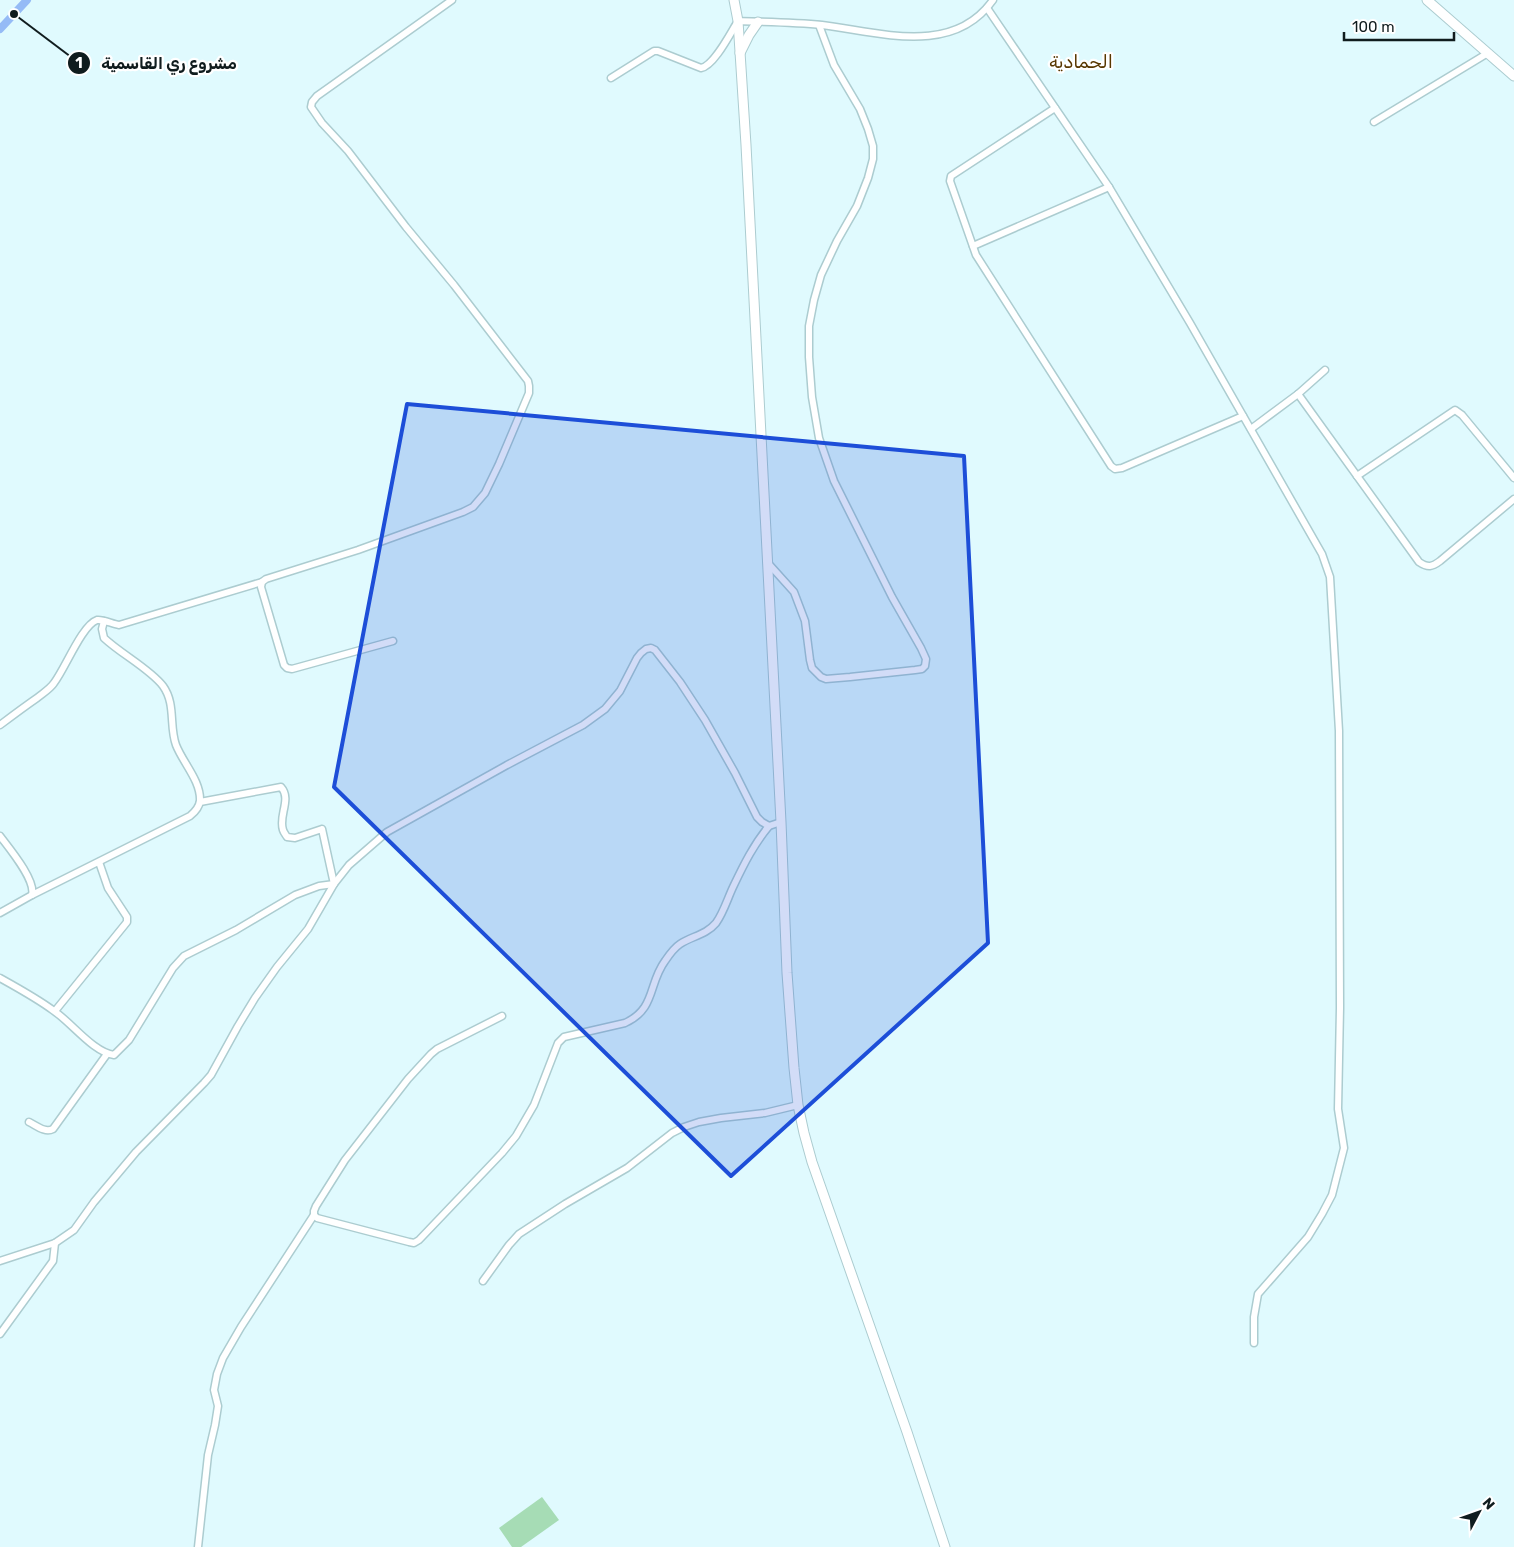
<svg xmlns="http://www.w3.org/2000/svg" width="1514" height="1547" viewBox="0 0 1514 1547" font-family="Rubik,Vazirmatn,sans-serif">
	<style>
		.green { fill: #a6dcb5 }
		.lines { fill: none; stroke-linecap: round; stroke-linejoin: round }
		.canal { stroke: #95bbf6; stroke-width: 8 }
		.minor-casing { stroke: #acccd0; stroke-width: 9 }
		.secondary-casing { stroke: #acccd0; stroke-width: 11 }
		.minor { stroke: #fff; stroke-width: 6 }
		.secondary { stroke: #fff; stroke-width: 9 }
		.marked { fill: #1d4ed8; fill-opacity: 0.2; stroke: #1d4ed8; stroke-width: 4; stroke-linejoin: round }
		.labels { text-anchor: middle; stroke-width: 4.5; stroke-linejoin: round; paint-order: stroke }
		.quarter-label { font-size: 18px; fill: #583700; stroke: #fff }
		.leader { fill: none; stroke: #101c1e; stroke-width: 2 }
		.callout-dot { fill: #101c1e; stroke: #fff; stroke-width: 2 }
		.mark-label { font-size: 15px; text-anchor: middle; font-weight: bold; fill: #fff }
		.callout-label { font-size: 16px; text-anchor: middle; font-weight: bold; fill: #101c1e; stroke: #fff; stroke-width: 4.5; stroke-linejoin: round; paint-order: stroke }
	</style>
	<rect width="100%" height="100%" fill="#e0fafe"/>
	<!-- green -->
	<polygon class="green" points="542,1497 559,1520 521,1547 512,1547 499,1528"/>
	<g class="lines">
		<!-- canal -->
		<polyline class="canal" points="0,29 27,0"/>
		<!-- minor casing -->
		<g class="minor-casing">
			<g id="minor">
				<polyline points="987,8 1109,187 1190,323 1322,554 1330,577 1339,731 1340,1008 1338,1109 1344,1148 1332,1195 1322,1214 1308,1237 1258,1294 1254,1317 1254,1343"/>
				<path d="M 611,78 L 654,51 L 658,51 L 701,68 C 714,66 731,32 738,21 C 766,22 794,22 822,25 C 879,32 953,57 993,0"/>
				<polyline points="1055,108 951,176 950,181 976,255 1111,466 1115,469 1122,468 1243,416"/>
				<polyline points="1374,122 1488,53"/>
				<polyline points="973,246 1109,187"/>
				<path d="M 1298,394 L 1419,562 C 1428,568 1432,567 1440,561 L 1514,499"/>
				<polyline points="1251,429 1298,394 1325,370"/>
				<polyline points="1357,476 1455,410 1462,415 1514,478"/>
				<polyline points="767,562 794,592 805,621 810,660 812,668 821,677 826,679 850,677 915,670 922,669 925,666 926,659 921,648 892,597 834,481 819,438 812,397 809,357 809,326 814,300 821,275 837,241 857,206 868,178 873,159 873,146 868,129 860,109 834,65 819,25"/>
				<polyline points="393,641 292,669 287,668 284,665 261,587 262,582 266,579 358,550 463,512 473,507 485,493 499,464 529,393 529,386 528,381 454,285 406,227 348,151 322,123 311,107 312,102 317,96 452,0"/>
				<path d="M 0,725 C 12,716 24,707 37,698 C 43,693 50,689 54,683 C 65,669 82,625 97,620 C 103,619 112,624 119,625 L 262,582"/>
				<path d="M 0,836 C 9,848 36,880 32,895 L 0,913"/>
				<path d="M 32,895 L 190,816 C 195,812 199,808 200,801 C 201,781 183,763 176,745 C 169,726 176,704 163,686 C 150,669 121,654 104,638 L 102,629 L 104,621"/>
				<path d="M 0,978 C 18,988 38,999 54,1011 C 72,1023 93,1052 114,1055 L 129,1040 L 173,968 L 184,956 L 236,930 L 295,895 L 319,886 L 334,884 L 322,829 L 295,838 L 287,837 C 286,835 284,833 283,830 C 278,816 292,799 281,787 L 200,802"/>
				<polyline points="55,1011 127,922 127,917 108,888 99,862"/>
				<path d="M 29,1122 C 37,1126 45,1133 53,1129 L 107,1054"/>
				<path d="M 314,1215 L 317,1218 L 409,1242 L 414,1243 L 419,1240 L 502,1153 L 516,1136 L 534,1105 L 558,1043 L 564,1037 L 625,1023 C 656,1009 648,984 665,961 C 669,955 674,948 680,944 C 692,936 706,935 716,923 C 724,912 728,897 734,885 C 744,864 754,844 769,826"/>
				<polyline points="0,1261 55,1243 74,1230 94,1202 136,1152 204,1083 211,1075 238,1026 255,998 277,967 308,929 334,884 349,865 387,832 507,765 583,725 605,709 620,691 637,658 641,653 646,649 651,648 655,650 680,682 705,720 735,773 757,817 762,822 769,826 781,822"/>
				<polyline points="483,1281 509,1245 519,1234 565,1204 627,1168 672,1133 684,1127 699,1122 721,1118 765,1113 798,1105"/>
				<polyline points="0,1334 53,1261 55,1243"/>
				<polyline points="198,1547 208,1455 215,1425 218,1406 214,1390 217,1374 223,1358 241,1327 314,1215 314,1211 316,1206 345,1160 408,1079 431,1054 437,1049 502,1016"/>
			</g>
		</g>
		<!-- secondary casing -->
		<g class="secondary-casing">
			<g id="secondary">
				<polyline points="734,0 738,21 746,145 781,822 787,973 794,1068 798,1105 804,1133 812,1162 907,1432 945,1547"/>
				<polyline points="1427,0 1514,76"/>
				<polyline points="740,53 749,35 758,22"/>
			</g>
		</g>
		<!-- minor -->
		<use href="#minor" class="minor"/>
		<!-- secondary -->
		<use href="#secondary" class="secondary"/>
	</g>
	<!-- marked area -->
	<path class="marked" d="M 407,404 L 964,456 L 988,943 L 731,1176 L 334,787 Z"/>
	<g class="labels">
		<!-- quarter labels -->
		<g class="quarter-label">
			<text x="1081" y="68">الحمادية</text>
		</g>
	</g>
	<!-- callouts -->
	<path class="leader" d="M14 14L79 63"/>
	<g class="callout-dot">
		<circle cx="14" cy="14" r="5"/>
		<circle cx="79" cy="63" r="12"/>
	</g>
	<g class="mark-label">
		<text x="79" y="68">1</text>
	</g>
	<g class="callout-label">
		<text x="169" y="69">مشروع ري القاسمية</text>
	</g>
	<!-- north arrow -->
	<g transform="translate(1479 1512) rotate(49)" stroke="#ffffff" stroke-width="4" paint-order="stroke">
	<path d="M0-4L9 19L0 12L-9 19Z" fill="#101c1e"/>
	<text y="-8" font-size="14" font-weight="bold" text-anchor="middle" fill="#101c1e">N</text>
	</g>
	<!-- scale -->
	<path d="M1344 32v8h110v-8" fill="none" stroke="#101c1e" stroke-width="2.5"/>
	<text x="1352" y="32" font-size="15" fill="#101c1e" stroke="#ffffff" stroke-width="4" paint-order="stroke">100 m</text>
</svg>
